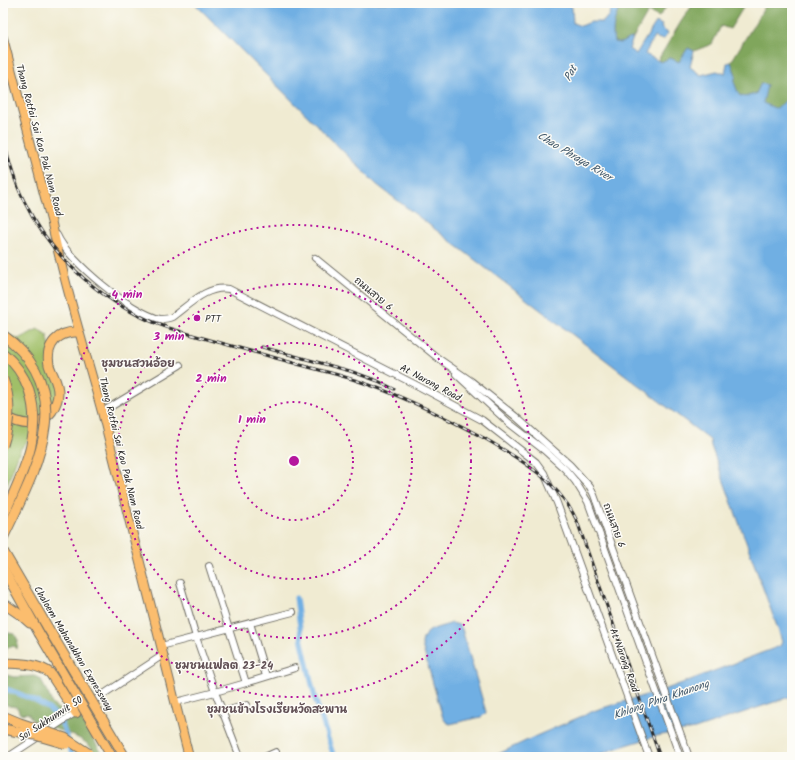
<svg xmlns="http://www.w3.org/2000/svg" width="795" height="760" viewBox="0 0 795 760" font-family="Kalam,'Playpen Sans Thai',sans-serif">
	<style>
		.green { fill: #a0bf67; stroke: #667549 }
		.forest { fill: #80a65c; stroke: #566844 }
		.water { fill: #6fafe3; stroke: #4d6d87 }
		.lines { fill: none; stroke-linecap: round; stroke-linejoin: round }
		.canal { stroke: #6fafe3; stroke-width: 5 }
		.minor-casing { stroke: #706e65; stroke-width: 8 }
		.major-casing { stroke: #706e65; stroke-width: 10 }
		.highway-casing { stroke: #706e65; stroke-width: 11 }
		.minor { stroke: #fff; stroke-width: 6 }
		.major { stroke: #fbbd6e; stroke-width: 8 }
		.highway { stroke: #fbbd6e; stroke-width: 9 }
		.rail-casing { stroke: #2b2b2b; stroke-width: 3 }
		.rail { stroke: #fdfcf7; stroke-width: 1.5; stroke-dasharray: 4.5; stroke-linecap: butt }
		.highway-bridge-casing { stroke: #706e65; stroke-width: 11; stroke-linecap: butt }
		.highway-bridge { stroke: #fbbd6e; stroke-width: 9 }
		.ring { fill: none; stroke: #b5179e; stroke-width: 2; stroke-dasharray: 2 4 }
		.poi-dot { fill: #b5179e; stroke: #fdfcf7; stroke-width: 1.5 }
		.labels { text-anchor: middle; stroke-width: 3; stroke-linejoin: round; paint-order: stroke }
		.street-label { font-size: 10px; fill: #2b2b2b; stroke: #fdfcf7 }
		.poi-label { font-size: 10px; fill: #2b2b2b; stroke: #fdfcf7; text-anchor: start }
		.water-label { font-size: 11px; font-style: italic; fill: #43596b; stroke: #fdfcf7 }
		.neighbourhood-label { font-size: 11px; font-weight: bold; fill: #625156; stroke: #fdfcf7 }
		.centre { fill: #b5179e; stroke: #fdfcf7; stroke-width: 2 }
		.ring-label { font-size: 12px; text-anchor: middle; font-weight: bold; fill: #b5179e; stroke: #fdfcf7; stroke-width: 3; stroke-linejoin: round; paint-order: stroke }
	</style>
	<rect width="100%" height="100%" fill="#fdfcf7"/>
	<filter id="ink" filterUnits="userSpaceOnUse"><feTurbulence type="fractalNoise" baseFrequency=".025" numOctaves="2"/><feDisplacementMap in="SourceGraphic" scale="8" xChannelSelector="R" yChannelSelector="G"/><feConvolveMatrix kernelMatrix="1 2 1 2 8 2 1 2 1" color-interpolation-filters="sRGB"/></filter>
	<filter id="wash" filterUnits="userSpaceOnUse"><feTurbulence type="fractalNoise" baseFrequency=".012" numOctaves="4" result="noise"/><feDisplacementMap in="SourceGraphic" scale="16" xChannelSelector="R" yChannelSelector="G"/><feGaussianBlur stdDeviation="0.9" result="paint"/><feColorMatrix in="noise" values="0 0 0 0 0 0 0 0 0 0 0 0 0 0 0 0 0 1.4 0 .05"/><feComposite in="paint" operator="in"/></filter>
	<g filter="url(#wash)">
		<rect width="100%" height="100%" fill="#f0ebd2"/>
		<!-- green -->
		<polygon class="green" points="38,329 47,335 62,393 54,409 20,450 3,496 3,332 18,339"/>
		<!-- forest -->
		<g class="forest">
			<path d="M 623,3 L 669,3 L 659,17 L 648,12 L 633,38 L 628,39 L 621,43 L 614,42 C 611,29 615,14 623,3 Z"/>
			<polygon points="694,3 746,3 730,29 721,26 712,44 694,51 688,48 679,62 670,58 661,62 658,60 682,20"/>
			<polygon points="767,3 792,3 792,101 786,101 777,109 762,103 767,85 761,83 756,94 744,97 738,95 734,82 736,75 731,62"/>
			<polygon points="8,633 15,634 18,641 17,649 14,646 6,648 6,652 3,656 3,634"/>
			<path d="M 3,674 L 14,677 L 34,676 L 41,679 C 44,689 50,694 52,704 L 61,711 L 65,717 L 68,720 L 75,717 L 82,720 L 104,757 L 98,757 C 94,751 91,746 85,742 C 74,734 49,727 35,722 L 32,720 L 28,713 L 20,714 L 17,707 C 11,706 7,707 3,701 Z"/>
		</g>
		<!-- water -->
		<g class="water">
			<path d="M 194,3 L 565,3 L 572,7 L 573,23 L 581,26 L 591,22 L 603,22 L 609,15 L 612,3 L 623,3 C 615,14 611,29 614,42 L 621,43 L 628,39 L 633,38 L 629,49 L 636,54 L 656,22 L 662,25 L 661,28 L 668,33 L 663,40 L 654,37 L 645,54 L 661,62 L 670,58 L 679,62 L 688,48 L 694,51 L 690,67 L 701,75 L 717,71 L 725,74 L 727,63 L 731,62 L 736,75 L 734,82 L 739,95 L 744,97 L 756,94 L 761,83 L 767,85 L 763,103 L 777,109 L 786,100 L 792,101 L 792,696 L 695,729 L 656,736 L 617,748 L 592,757 L 492,757 L 536,736 L 596,710 L 669,688 L 780,646 L 782,642 L 779,632 L 711,446 L 710,440 L 376,184 Z"/>
			<path d="M 452,623 L 459,625 L 462,629 L 486,712 L 485,714 L 481,717 L 450,724 L 446,722 L 443,718 L 422,645 C 422,628 440,628 452,623 Z"/>
		</g>
		<g class="lines">
			<!-- canal -->
			<g class="canal">
				<polyline points="296,598 302,642 315,698 334,757"/>
				<path d="M 3,688 C 19,693 50,705 59,719 C 66,730 68,745 73,757"/>
			</g>
		</g>
	</g>
	<g filter="url(#ink)">
		<g class="lines">
			<!-- minor casing -->
			<g class="minor-casing">
				<g id="minor">
					<path d="M 57,235 C 68,261 132,313 160,319 C 165,319 168,319 172,317 C 189,305 207,285 229,289 L 420,387 L 482,420 L 536,462 L 544,473 L 557,503 L 649,757"/>
					<polyline points="315,258 439,359 471,381 515,416 570,465 590,487 594,495 689,757"/>
					<polyline points="456,374 509,423 544,450 565,469 575,481 588,502 680,757"/>
					<polyline points="102,412 180,365"/>
					<polyline points="209,566 246,683 295,668"/>
					<polyline points="180,583 196,637 215,692 246,683"/>
					<polyline points="250,623 266,676"/>
					<polyline points="161,646 293,612"/>
					<polyline points="176,702 215,692 240,757"/>
					<polyline points="222,712 247,705"/>
					<polyline points="8,757 163,655"/>
					<polyline points="265,757 276,752"/>
				</g>
			</g>
			<!-- major casing -->
			<g class="major-casing">
				<path id="major" d="M 3,38 L 52,224 C 65,288 85,350 102,412 L 189,757"/>
			</g>
			<!-- highway casing -->
			<g class="highway-casing">
				<g id="highway">
					<path d="M 3,415 C 21,426 38,429 52,411 C 55,406 58,400 58,394 C 59,383 52,375 49,365 C 45,344 59,331 78,332"/>
					<polyline points="3,551 48,628"/>
					<polyline points="3,568 39,633"/>
					<polyline points="3,603 22,616 30,623"/>
					<path d="M 3,663 C 20,664 36,663 50,673 L 76,713"/>
					<polyline points="88,716 112,757"/>
				</g>
			</g>
			<!-- minor -->
			<use href="#minor" class="minor"/>
			<!-- major -->
			<use href="#major" class="major"/>
			<!-- highway -->
			<use href="#highway" class="highway"/>
			<!-- rail casing -->
			<g class="rail-casing">
				<g id="rail">
					<path d="M 3,137 C 8,159 14,181 24,201 C 52,259 108,308 169,328 C 212,341 255,352 297,364 C 319,370 341,375 361,382 C 403,396 443,416 482,437 C 520,459 558,480 577,521 L 660,757"/>
					<polyline points="262,347 350,371 378,381 394,389"/>
				</g>
			</g>
			<!-- rail -->
			<use href="#rail" class="rail"/>
			<!-- highway-bridge casing -->
			<g class="highway-bridge-casing">
				<g id="highway-bridge">
					<path d="M 3,335 C 81,391 35,471 3,538"/>
					<path d="M 3,353 C 15,363 24,376 29,390 C 44,437 21,475 3,517"/>
					<path d="M 3,379 C 12,401 10,423 3,445"/>
					<polyline points="48,628 125,757"/>
					<polyline points="39,633 88,716"/>
					<polyline points="3,716 20,723 65,738 88,753"/>
					<polyline points="3,729 35,735 66,744"/>
				</g>
			</g>
			<!-- highway-bridge -->
			<use href="#highway-bridge" class="highway-bridge"/>
		</g>
	</g>
	<!-- distance rings -->
	<g class="ring">
		<circle cx="294" cy="461" r="59"/>
		<circle cx="294" cy="461" r="118"/>
		<circle cx="294" cy="461" r="177"/>
		<circle cx="294" cy="461" r="236"/>
	</g>
	<!-- markers -->
	<circle class="poi-dot" cx="197" cy="318" r="4"/>
	<g class="labels">
		<!-- street labels -->
		<g class="street-label">
			<text transform="translate(40 140) rotate(75)" y="4">Thang Rotfai Sai Kao Pak Nam Road</text>
			<text transform="translate(374 293) rotate(40)" y="4">ถนนสาย 6</text>
			<text transform="translate(431 382) rotate(28)" y="4">At Narong Road</text>
			<text transform="translate(122 453) rotate(76)" y="4">Thang Rotfai Sai Kao Pak Nam Road</text>
			<text transform="translate(615 525) rotate(70)" y="4">ถนนสาย 6</text>
			<text transform="translate(74 648) rotate(59)" y="4">Chaloem Mahanakhon Expressway</text>
			<text transform="translate(625 660) rotate(70)" y="4">At Narong Road</text>
			<text transform="translate(50 718) rotate(-33)" y="4">Soi Sukhumvit 50</text>
		</g>
		<!-- poi labels -->
		<g class="poi-label">
			<text x="205" y="322">PTT</text>
		</g>
		<!-- water labels -->
		<g class="water-label">
			<text transform="translate(570 73) rotate(-63)" y="4">Pat</text>
			<text transform="translate(575 156) rotate(31)" y="4">Chao Phraya River</text>
			<text transform="translate(661 699) rotate(-19)" y="4">Khlong Phra Khanong</text>
		</g>
		<!-- neighbourhood labels -->
		<g class="neighbourhood-label">
			<text x="138" y="367">ชุมชนสวนอ้อย</text>
			<text x="224" y="669">ชุมชนแฟลต 23-24</text>
			<text x="277" y="713">ชุมชนข้างโรงเรียนวัดสะพาน</text>
		</g>
	</g>
	<circle cx="294" cy="461" r="6" class="centre"/>
	<g class="ring-label">
		<text x="127" y="298">4 min</text>
		<text x="169" y="340">3 min</text>
		<text x="211" y="382">2 min</text>
		<text x="252" y="423">1 min</text>
	</g>
	<!-- margin -->
	<rect width="795" height="760" fill="none" stroke="#fdfcf7" stroke-width="16"/>
</svg>
